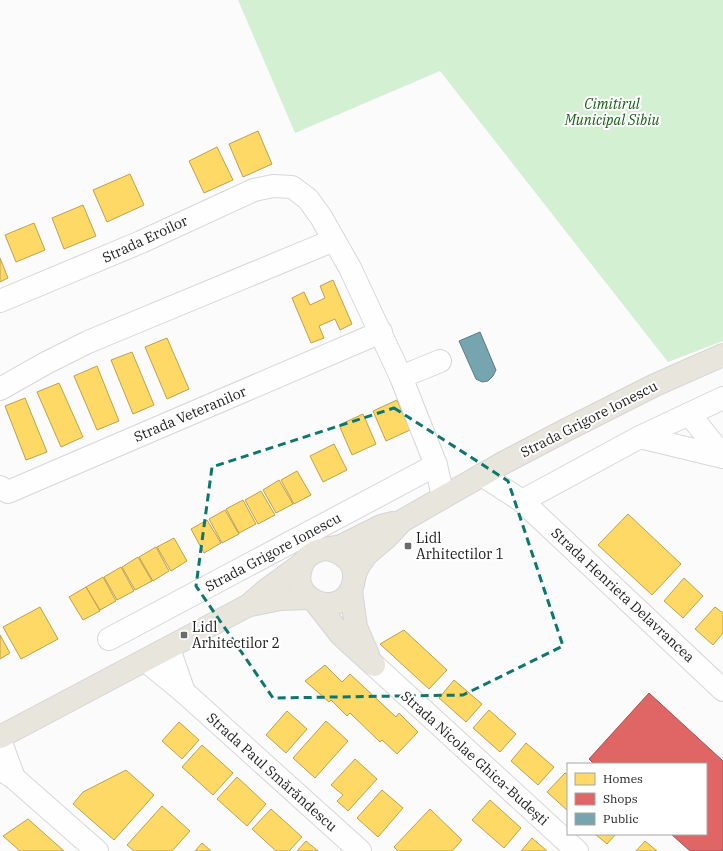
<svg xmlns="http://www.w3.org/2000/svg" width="723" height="851" viewBox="0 0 723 851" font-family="'IBM Plex Serif',serif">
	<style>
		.green { fill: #d4f0d2 }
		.homes { fill: #ffd966; stroke: #bba150 }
		.shops { fill: #e06666; stroke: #a65050 }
		.public { fill: #76a5af; stroke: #5b7c84 }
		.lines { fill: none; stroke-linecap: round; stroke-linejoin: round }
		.minor-casing { stroke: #d7d7d7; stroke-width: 24 }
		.major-casing { stroke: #d5d5d5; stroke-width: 24 }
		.minor { stroke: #fefefe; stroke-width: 22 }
		.major { stroke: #e7e5dc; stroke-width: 22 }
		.marked { fill: none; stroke: #0f766e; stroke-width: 3; stroke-dasharray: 8 5; stroke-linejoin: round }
		.poi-dot { fill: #6b6b6b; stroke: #fff; stroke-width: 1.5 }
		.labels { text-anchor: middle; stroke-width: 4; stroke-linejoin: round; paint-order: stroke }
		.park-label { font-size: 14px; font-style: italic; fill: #125c12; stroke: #fff }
		.street-label { font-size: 14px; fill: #1d1d1e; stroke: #fff }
		.poi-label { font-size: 14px; fill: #1d1d1e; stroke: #fff; text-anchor: start }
	</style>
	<rect width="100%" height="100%" fill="#fbfbfb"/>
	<!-- green -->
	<polygon class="green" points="238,0 723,0 723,341 668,362 440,71 295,133"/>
	<!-- homes -->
	<g class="homes">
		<polygon points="258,131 272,164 243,177 229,144"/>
		<polygon points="217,147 233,180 204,193 189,161"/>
		<polygon points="130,174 144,205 107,222 93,190"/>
		<polygon points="83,205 96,236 64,249 52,218"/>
		<polygon points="34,223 45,250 16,262 5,235"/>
		<polygon points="0,258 8,278 0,282"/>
		<polygon points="333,280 352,324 340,330 335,319 319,326 324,338 311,343 292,298 304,292 310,305 325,298 320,286"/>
		<polygon points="167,338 189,389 167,399 145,347"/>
		<polygon points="132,352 154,405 133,414 111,360"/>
		<polygon points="97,366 119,421 97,430 74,376"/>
		<polygon points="59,383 83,437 61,447 37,392"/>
		<polygon points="25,398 47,452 26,460 5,406"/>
		<polygon points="397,400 410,430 386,441 373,411"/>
		<polygon points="363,414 376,444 352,455 339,425"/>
		<polygon points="334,444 347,470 323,482 310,456"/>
		<polygon points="297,471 311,495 294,504 281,480"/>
		<polygon points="279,480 293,504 276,513 263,490"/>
		<polygon points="261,491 275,515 258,524 245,500"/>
		<polygon points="243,500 256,524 239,533 226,509"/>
		<polygon points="225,510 239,534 222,543 209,519"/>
		<polygon points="628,514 681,564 652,595 598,545"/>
		<polygon points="207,520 221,543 204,553 191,529"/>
		<polygon points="174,538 187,561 171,571 157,547"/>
		<polygon points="156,547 169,571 153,581 139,557"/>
		<polygon points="138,557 152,581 135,590 122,567"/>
		<polygon points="121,567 134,591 117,600 104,577"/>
		<polygon points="103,577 116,601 100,610 86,587"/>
		<polygon points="684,578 703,596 683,618 664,601"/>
		<polygon points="86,587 100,611 83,620 69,597"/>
		<polygon points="40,607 58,639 21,659 3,627"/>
		<polygon points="715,607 723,613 723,633 713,645 695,629"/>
		<polygon points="404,630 447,670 429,689 380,644"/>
		<polygon points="0,635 10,653 0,659"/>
		<polygon points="325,665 342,682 350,674 396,717 399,713 418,732 397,754 382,740 380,742 350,713 347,716 331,700 329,702 305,681"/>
		<polygon points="454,680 482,704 466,722 439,698"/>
		<polygon points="489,710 516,734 500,752 473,728"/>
		<polygon points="287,711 307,729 286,753 266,735"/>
		<polygon points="326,721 348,741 315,778 293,758"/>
		<polygon points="179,722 199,740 182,759 162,741"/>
		<polygon points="526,743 554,767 538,785 511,761"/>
		<polygon points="202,745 233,773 213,795 182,767"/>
		<polygon points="355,759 377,779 348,811 337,801 343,795 331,785"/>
		<polygon points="126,770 154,795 114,840 73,804 83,792"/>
		<polygon points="565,773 568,775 568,811 547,792"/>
		<polygon points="237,777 266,804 247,826 217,799"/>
		<polygon points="382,790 403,808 378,837 357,818"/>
		<polygon points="490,800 521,828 504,848 472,820"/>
		<polygon points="162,806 190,831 172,851 134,851 127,845"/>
		<polygon points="271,809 302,837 289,851 276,851 252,829"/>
		<polygon points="430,809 462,840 452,851 398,851 394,847"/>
		<polygon points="28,819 64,851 20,851 3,836"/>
		<polygon points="595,834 616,834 607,844"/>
		<polygon points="532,838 547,851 521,851"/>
		<polygon points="306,841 318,851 297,851"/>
		<polygon points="645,841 657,851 636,851"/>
		<polygon points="202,843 211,851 195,851"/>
	</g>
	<!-- shops -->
	<polygon class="shops" points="649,693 723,761 723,851 690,851 671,834 706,834 706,764 594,764 589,759"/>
	<!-- public -->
	<polygon class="public" points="480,332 496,370 493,376 488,381 482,382 476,379 459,341"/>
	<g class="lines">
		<!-- minor casing -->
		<g class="minor-casing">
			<g id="minor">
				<polyline points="0,301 141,242 254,190 273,186 292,187 308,199 321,217 350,268 401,377 436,465 443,497"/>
				<polyline points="401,377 440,361"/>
				<polyline points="0,389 46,363 88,342 334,240"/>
				<polyline points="689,414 723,456"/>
				<polyline points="640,437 723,457"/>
				<polyline points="482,475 522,501 723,690"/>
				<polyline points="0,487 8,492 381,332"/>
				<polyline points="522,501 640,437 723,398"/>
				<polyline points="109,639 436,465"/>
				<polyline points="169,649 184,692"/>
				<polyline points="146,661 185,693 360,851"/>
				<polyline points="374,665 577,851"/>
				<polyline points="0,740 14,778"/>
				<polyline points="0,769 14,778 97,851"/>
			</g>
		</g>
		<!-- major casing -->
		<g class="major-casing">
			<g id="major">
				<path d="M 325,549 C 343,551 359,564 353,584 C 344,620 289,603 301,568 C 303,561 308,555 315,552 C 323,548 333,548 341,546 L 381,526 L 393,523"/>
				<polyline points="354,576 359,565 367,554 387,537 402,521 503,463 566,430 655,385 723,355"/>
				<polyline points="351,591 356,627 368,655"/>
				<polyline points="316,603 341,635 374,665"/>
				<polyline points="250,605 280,599 308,598"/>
				<polyline points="0,737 249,605 265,591 302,564"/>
			</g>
		</g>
		<!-- minor -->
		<use href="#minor" class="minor"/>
		<!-- major -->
		<use href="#major" class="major"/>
	</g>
	<!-- marked area -->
	<path class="marked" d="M 394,408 L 508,481 L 563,646 L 463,695 L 273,698 L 196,586 L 212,467 Z"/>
	<!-- markers -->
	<g class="poi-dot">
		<rect x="404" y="542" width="8" height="8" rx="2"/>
		<rect x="180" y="631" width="8" height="8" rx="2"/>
	</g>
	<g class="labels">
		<!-- park labels -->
		<g class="park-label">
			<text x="612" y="109">Cimitirul<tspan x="612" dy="16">Municipal Sibiu</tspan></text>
		</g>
		<!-- street labels -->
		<g class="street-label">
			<text transform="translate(145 239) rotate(-25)" y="5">Strada Eroilor</text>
			<text transform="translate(190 414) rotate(-23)" y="5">Strada Veteranilor</text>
			<text transform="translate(589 419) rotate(-27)" y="5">Strada Grigore Ionescu</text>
			<text transform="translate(273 552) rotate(-28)" y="5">Strada Grigore Ionescu</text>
			<text transform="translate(623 595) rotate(43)" y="5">Strada Henrieta Delavrancea</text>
			<text transform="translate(475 758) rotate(42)" y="5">Strada Nicolae Ghica-Budești</text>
			<text transform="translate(272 772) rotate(42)" y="5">Strada Paul Smărăndescu</text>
		</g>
		<!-- poi labels -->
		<g class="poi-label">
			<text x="416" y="543">Lidl<tspan x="416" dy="16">Arhitectilor 1</tspan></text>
			<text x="192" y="632">Lidl<tspan x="192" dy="16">Arhitectilor 2</tspan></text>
		</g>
	</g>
	<!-- legend -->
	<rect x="567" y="763" width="140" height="72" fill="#ffffff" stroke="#a5a5a5"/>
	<rect x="575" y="773" width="20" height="12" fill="#ffd966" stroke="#a5a5a5"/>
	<text x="603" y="783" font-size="12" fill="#1d1d1e">Homes</text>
	<rect x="575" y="793" width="20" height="12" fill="#e06666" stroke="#a5a5a5"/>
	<text x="603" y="803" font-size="12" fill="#1d1d1e">Shops</text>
	<rect x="575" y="813" width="20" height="12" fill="#76a5af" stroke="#a5a5a5"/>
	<text x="603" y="823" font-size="12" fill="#1d1d1e">Public</text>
</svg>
